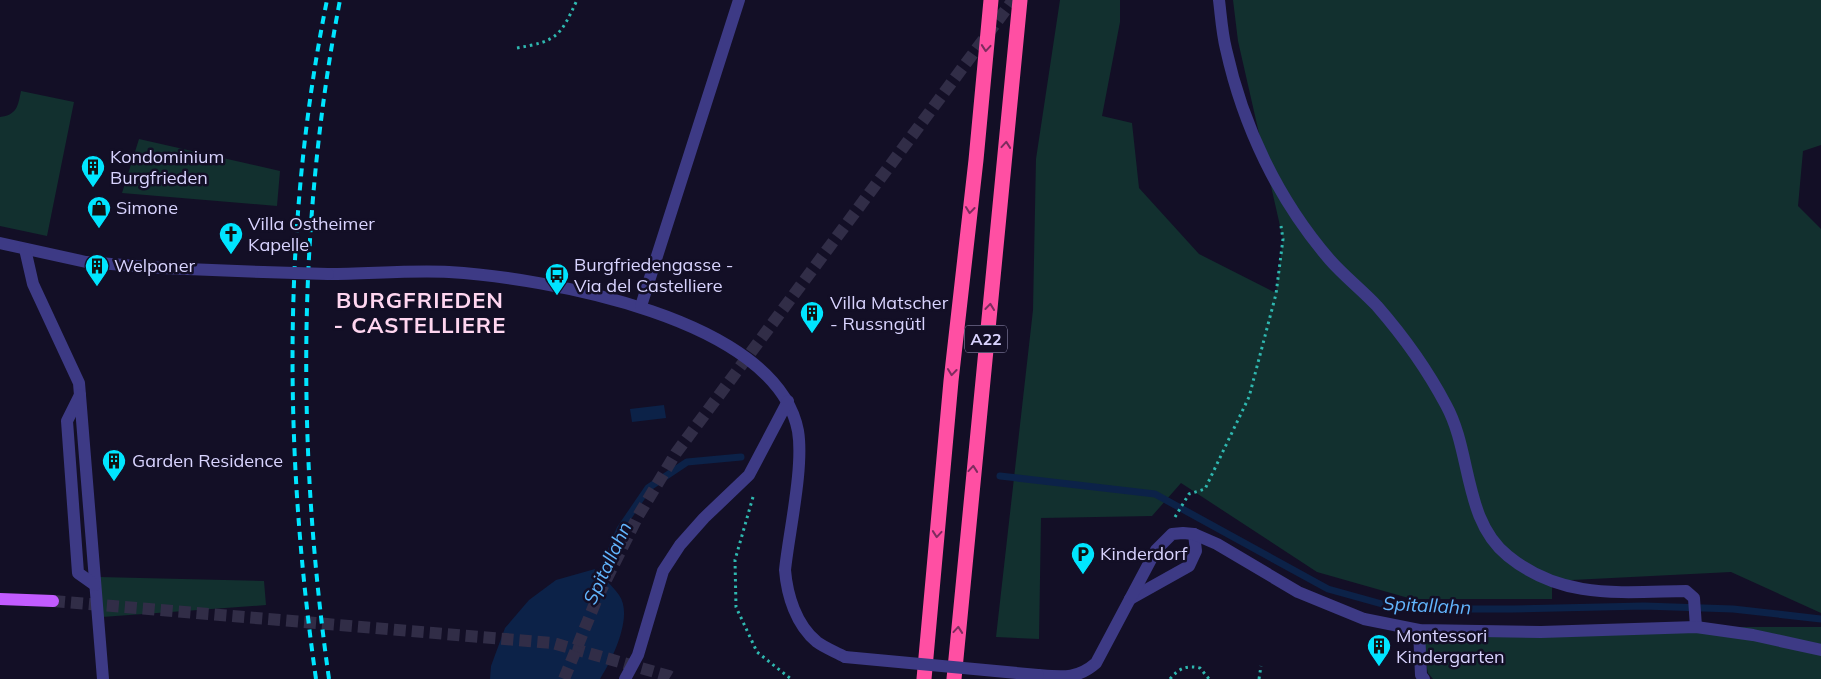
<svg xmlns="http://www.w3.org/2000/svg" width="1821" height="679" viewBox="0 0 1821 679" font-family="Mulish,sans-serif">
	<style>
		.green { fill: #12302f }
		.water { fill: #0c2248 }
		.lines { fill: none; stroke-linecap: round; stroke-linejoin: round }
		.stream { stroke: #0c2248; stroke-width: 7 }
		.major-tunnel { stroke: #312d47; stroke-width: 12; stroke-dasharray: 12 6; stroke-linecap: butt }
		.path { stroke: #2fb8b0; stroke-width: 3; stroke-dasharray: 2.5 4; stroke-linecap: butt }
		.minor { stroke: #3d3a85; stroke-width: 12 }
		.major { stroke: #c25bff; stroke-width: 12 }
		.highway { stroke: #ff4fa3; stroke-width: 15 }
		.rail { stroke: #00e5ff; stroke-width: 4; stroke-dasharray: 8 6; stroke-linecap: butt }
		.minor-bridge { stroke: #3d3a85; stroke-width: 12 }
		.oneway { stroke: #7d2c5e }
		.labels { text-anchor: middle; stroke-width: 5; stroke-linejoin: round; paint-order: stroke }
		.shield { fill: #130f26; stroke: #9e99be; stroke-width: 1 }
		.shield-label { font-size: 16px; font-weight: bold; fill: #d9d4ff }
		.poi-label { font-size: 18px; fill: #d9d4ff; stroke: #130f26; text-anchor: start }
		.water-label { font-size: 19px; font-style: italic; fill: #62b6ff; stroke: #130f26 }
		.district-label { font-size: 22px; font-weight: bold; letter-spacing: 1px; fill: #ffd6f0; stroke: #130f26 }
	</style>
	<rect width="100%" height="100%" fill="#130f26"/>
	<!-- green -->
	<g class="green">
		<polygon points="1060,0 1120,0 1120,22 1102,116 1132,123 1139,188 1199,254 1276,293 1283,239 1238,41 1233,0 1821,0 1821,145 1803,151 1798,206 1821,229 1821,613 1731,572 1552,581 1552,599 1412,599 1317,572 1181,483 1152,516 1041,518 1039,639 996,637 1033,310 1036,159"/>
		<path d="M 21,91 L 74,102 L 47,236 L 0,226 L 0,117 C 17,115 18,106 21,91 Z"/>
		<polygon points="139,139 280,171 277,206 122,193"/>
		<polygon points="99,577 264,581 266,605 102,617"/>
		<polygon points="1696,627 1821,627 1821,679 1433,679 1428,673 1419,630"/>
	</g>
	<!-- water -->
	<g class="water">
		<polygon points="664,405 666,418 632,422 630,409"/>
		<path d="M 595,569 C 603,578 613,586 619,595 C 634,616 612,660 600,679 L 490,679 L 491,666 L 505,628 L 529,600 L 556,580 Z"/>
	</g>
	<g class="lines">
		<!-- stream -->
		<g class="stream">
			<polyline points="1000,476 1155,494 1328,589 1382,604 1454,609 1512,609 1644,606 1733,609 1821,619"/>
			<polyline points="597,584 620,529 648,488 687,462 741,457"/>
		</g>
		<!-- major-tunnel -->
		<g class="major-tunnel">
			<polyline points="53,601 553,643 669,676 674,679"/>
			<polyline points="564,679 598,596 638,516 676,453 1013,0"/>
		</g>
		<!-- path -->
		<g class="path">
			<path d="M 517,48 C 557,41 560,37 577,0"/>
			<polyline points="753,497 735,560 736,607 757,652 791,679"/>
			<polyline points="1175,517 1189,494 1205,489 1249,397 1276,294 1283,239 1281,226"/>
			<path d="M 1170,679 C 1179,668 1187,665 1200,668 L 1209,679"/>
			<polyline points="1259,679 1261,666"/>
		</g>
		<!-- minor -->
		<g class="minor">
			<path d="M 1219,0 C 1221,16 1222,33 1226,49 C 1243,126 1278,200 1330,260 C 1344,276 1362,290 1377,306 C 1404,337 1427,369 1446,405 C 1472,452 1463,520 1508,556 C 1562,600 1621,592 1686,591 L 1694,598 L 1696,627"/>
			<polyline points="0,243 86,262 162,268 263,272"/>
			<polyline points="25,249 33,284 79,383 103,679"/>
			<path d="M 328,274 C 368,274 409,270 449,272 C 544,278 776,317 798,431 C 804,467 789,532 785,570 C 787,595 796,625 817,642 C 825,648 836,652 845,657"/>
			<polyline points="641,306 739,0"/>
			<polyline points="80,395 67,421 78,573 95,585"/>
			<polyline points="1130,599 1189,566 1196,551 1194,534"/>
			<polyline points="1419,630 1421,675 1424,679"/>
			<path d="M 1038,675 C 1063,677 1078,679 1096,663 L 1156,550 L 1172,534 L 1183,533 L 1194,534 L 1217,544 L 1298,592 L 1364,619 L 1419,630 L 1541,632 L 1696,627 L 1753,635 L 1821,650"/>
			<polyline points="625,679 638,655 663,571 680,545 704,518 749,475 788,401"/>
		</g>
		<!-- major -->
		<polyline class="major" points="0,599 53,601"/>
		<!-- highway -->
		<g class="highway">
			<polyline points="924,679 951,381 976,160 991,0"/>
			<polyline points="954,679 1020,0"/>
		</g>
		<!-- rail -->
		<g class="rail">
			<path d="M 316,679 C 284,455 282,223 327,0"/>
			<path d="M 329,679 C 297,453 297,224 340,0"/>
		</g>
		<!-- minor-bridge -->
		<g class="minor-bridge">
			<polyline points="263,272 328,274"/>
			<polyline points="845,657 1038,675"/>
		</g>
	</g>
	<!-- one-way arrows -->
	<defs><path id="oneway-chevron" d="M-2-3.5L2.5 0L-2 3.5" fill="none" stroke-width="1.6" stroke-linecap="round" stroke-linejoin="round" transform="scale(1.25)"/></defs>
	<g class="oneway">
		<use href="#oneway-chevron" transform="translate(986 48) rotate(95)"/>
		<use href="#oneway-chevron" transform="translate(1006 145) rotate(-85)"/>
		<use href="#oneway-chevron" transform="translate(970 210) rotate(96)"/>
		<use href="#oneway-chevron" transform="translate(990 307) rotate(-84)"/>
		<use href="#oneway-chevron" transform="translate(952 372) rotate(96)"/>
		<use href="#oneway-chevron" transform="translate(973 469) rotate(-85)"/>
		<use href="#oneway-chevron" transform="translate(937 534) rotate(95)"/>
		<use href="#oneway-chevron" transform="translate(958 630) rotate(-85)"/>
	</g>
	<!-- icons -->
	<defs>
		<g id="building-pin" transform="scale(1.25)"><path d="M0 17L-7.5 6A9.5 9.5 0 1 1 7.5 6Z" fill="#00e5ff" stroke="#130f26"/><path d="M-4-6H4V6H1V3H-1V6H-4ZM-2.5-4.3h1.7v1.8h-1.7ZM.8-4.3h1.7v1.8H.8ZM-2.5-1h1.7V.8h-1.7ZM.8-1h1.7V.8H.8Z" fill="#111"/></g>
		<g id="shop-pin" transform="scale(1.25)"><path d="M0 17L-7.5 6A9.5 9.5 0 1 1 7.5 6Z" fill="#00e5ff" stroke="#130f26"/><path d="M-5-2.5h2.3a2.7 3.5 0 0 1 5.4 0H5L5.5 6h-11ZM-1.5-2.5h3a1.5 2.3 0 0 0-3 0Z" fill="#111"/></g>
		<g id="church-pin" transform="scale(1.25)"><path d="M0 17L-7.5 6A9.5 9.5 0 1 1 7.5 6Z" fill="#00e5ff" stroke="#130f26"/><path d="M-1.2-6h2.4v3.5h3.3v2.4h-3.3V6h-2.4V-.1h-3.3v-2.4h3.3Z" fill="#111"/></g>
		<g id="bus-pin" transform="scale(1.25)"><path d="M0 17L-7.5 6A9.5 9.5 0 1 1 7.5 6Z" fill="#00e5ff" stroke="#130f26"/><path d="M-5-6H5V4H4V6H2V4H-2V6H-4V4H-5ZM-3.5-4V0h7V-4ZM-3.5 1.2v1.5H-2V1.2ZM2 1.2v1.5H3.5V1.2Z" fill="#111"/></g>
		<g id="parking-pin" transform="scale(1.25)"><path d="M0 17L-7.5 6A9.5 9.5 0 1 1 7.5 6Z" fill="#00e5ff" stroke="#130f26"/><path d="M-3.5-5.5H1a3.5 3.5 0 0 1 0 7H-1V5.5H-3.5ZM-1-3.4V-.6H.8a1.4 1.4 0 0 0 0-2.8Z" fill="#111"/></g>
	</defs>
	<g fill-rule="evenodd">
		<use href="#building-pin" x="93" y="167"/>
		<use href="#shop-pin" x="99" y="208"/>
		<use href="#church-pin" x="231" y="234"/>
		<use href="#building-pin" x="97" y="266"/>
		<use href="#bus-pin" x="557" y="275"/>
		<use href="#building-pin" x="812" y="313"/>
		<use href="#building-pin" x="114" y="461"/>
		<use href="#parking-pin" x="1083" y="554"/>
		<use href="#building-pin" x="1379" y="646"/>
	</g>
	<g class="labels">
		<!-- shield labels -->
		<rect class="shield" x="965" y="325.5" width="42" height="27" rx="4"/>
		<g class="shield-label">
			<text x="986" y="345">A22</text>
		</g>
		<!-- poi labels -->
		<g class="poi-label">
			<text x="110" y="163">Kondominium<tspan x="110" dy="21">Burgfrieden</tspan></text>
			<text x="116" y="214">Simone</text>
			<text x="248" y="230">Villa Ostheimer<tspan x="248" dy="21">Kapelle</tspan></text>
			<text x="574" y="271">Burgfriedengasse -<tspan x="574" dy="21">Via del Castelliere</tspan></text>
			<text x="114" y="272">Welponer</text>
			<text x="830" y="309">Villa Matscher<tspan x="830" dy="21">- Russngütl</tspan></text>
			<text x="132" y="467">Garden Residence</text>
			<text x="1100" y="560">Kinderdorf</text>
			<text x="1396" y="642">Montessori<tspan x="1396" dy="21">Kindergarten</tspan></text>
		</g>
		<!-- water labels -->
		<g class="water-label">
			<text transform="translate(607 563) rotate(-65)" y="7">Spitallahn</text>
			<text transform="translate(1427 605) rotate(3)" y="7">Spitallahn</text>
		</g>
		<!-- district labels -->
		<g class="district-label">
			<text x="420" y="308">BURGFRIEDEN<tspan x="420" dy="25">- CASTELLIERE</tspan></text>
		</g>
	</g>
</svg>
